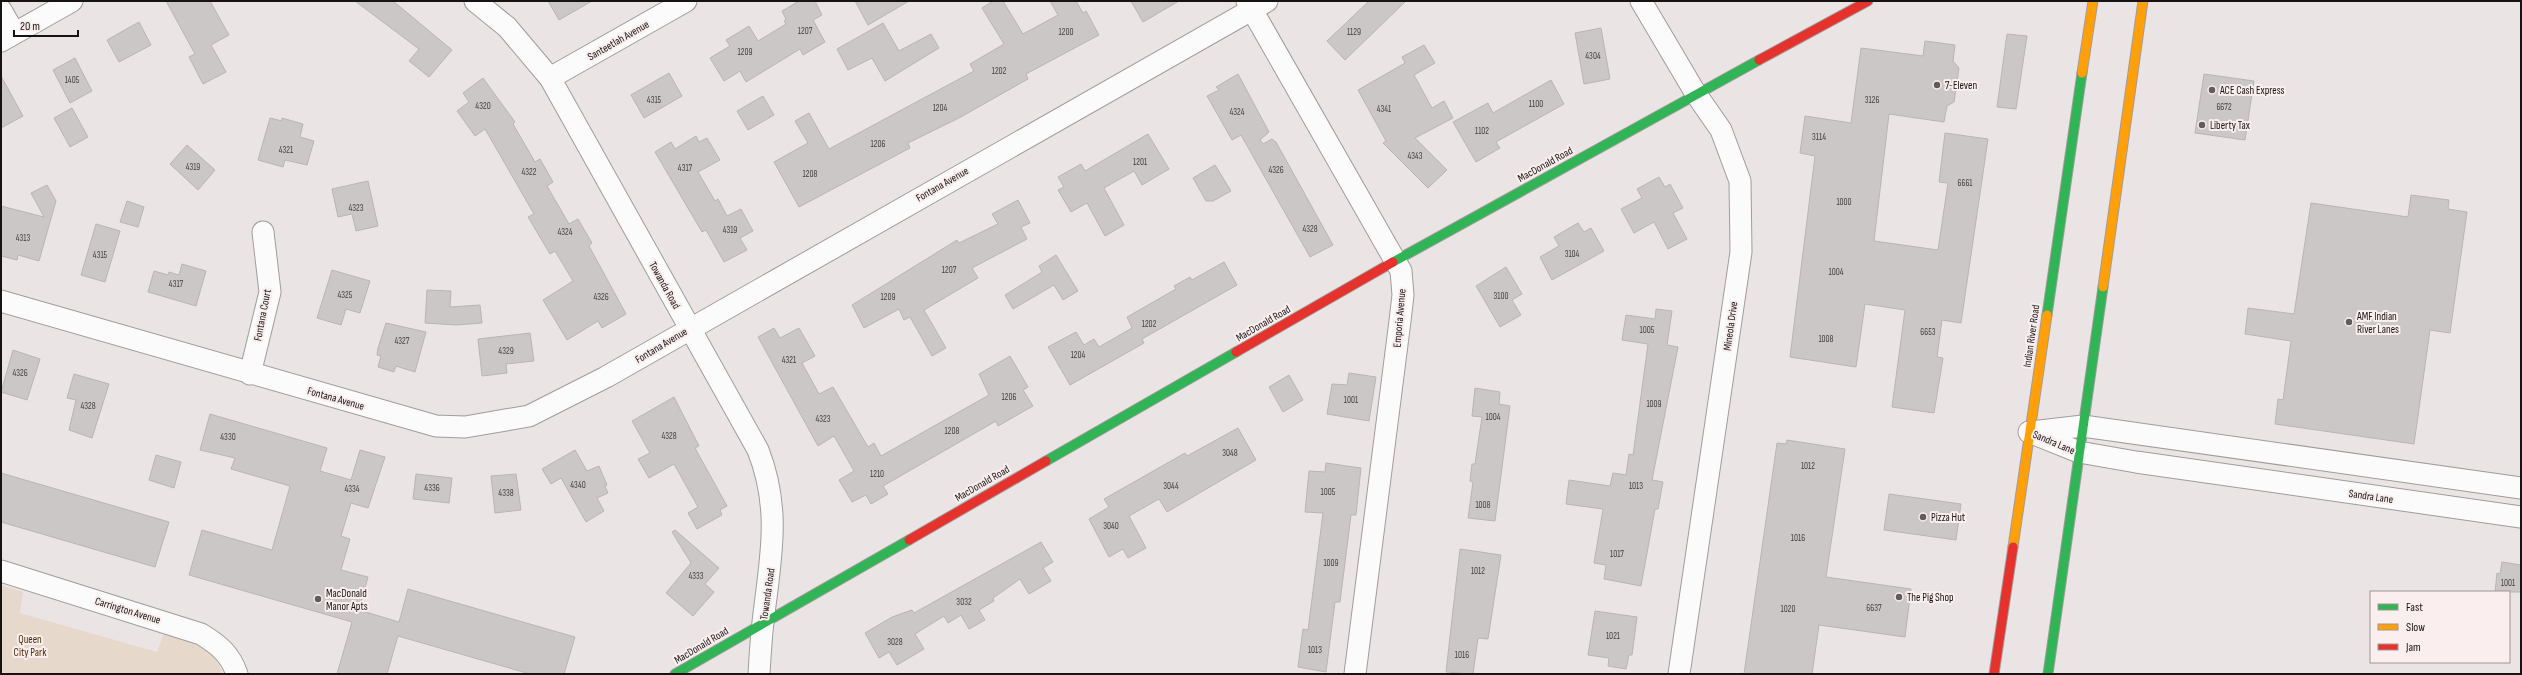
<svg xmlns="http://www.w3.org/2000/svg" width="2522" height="675" viewBox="0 0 2522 675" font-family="'Sofia Sans Condensed',sans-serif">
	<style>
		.green { fill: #e7d8cc }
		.building { fill: #ccc7c7; stroke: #bab5b5 }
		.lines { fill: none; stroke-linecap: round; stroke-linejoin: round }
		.street-casing { stroke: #a19c9c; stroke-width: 23 }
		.fast-casing { stroke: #a19c9c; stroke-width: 11 }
		.slow-casing { stroke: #a19c9c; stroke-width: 11 }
		.jam-casing { stroke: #a19c9c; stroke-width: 11 }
		.street { stroke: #fcfbfb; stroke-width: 21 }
		.fast { stroke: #30b455; stroke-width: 9 }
		.slow { stroke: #ff9f0a; stroke-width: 9 }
		.jam { stroke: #e5322d; stroke-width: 9 }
		.poi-dot { fill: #615c5c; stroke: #fbeeee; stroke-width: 1.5 }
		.labels { text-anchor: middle; stroke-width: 4; stroke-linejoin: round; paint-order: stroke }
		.number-label { font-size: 9px; fill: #444040 }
		.street-label { font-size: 11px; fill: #171313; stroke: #fbeeee }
		.poi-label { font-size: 11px; fill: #171313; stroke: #fbeeee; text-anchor: start }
		.park-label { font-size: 11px; fill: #4d2e04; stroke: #fbeeee }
	</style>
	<rect width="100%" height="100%" fill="#eae4e4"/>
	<!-- green -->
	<path class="green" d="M 1,585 L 23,592 L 20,613 L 157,652 L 164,633 C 197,640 211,638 222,674 L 1,674 Z"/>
	<!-- building -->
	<g class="building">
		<polygon points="166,1 210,1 229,35 211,45 226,72 203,84 189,57 195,54"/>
		<polygon points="355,1 393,1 452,50 429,77 409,61 419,49"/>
		<polygon points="548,1 592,1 559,20"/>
		<polygon points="799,1 815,1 822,15 813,20 825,42 803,55 800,49 746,82 740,71 724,81 710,58 730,46 726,40 749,26 758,41 786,24 784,21 786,19 782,11"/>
		<polygon points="855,1 909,1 868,25"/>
		<polygon points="993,1 1003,1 1023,34 1058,15 1050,1 1076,1 1083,13 1086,11 1099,35 1026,74 1028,79 959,118 908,143 910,148 799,207 774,162 808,143 795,121 809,113 829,149 974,71 970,64 1004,44 982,8"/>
		<polygon points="1131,1 1179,1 1143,22"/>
		<polygon points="1369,1 1406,1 1345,60 1327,41"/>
		<polygon points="139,22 151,45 119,62 107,40"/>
		<polygon points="883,23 899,51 931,34 939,48 885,81 872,58 848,70 837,49"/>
		<polygon points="1601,28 1610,79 1584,84 1575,33"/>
		<polygon points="2007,34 2027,36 2016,109 1997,107"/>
		<polygon points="1925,41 1955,45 1953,61 1959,68 1954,102 1947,106 1944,122 1889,114 1874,241 1938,250 1948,183 1939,182 1945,133 1988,139 1961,323 1942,320 1937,357 1943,358 1934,413 1892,407 1905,310 1865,304 1856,367 1790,357 1815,156 1800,153 1805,116 1851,123 1861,48 1923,56"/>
		<polygon points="1424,45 1435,63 1414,75 1432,108 1444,101 1453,118 1415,138 1447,170 1428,188 1383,143 1386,141 1358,90 1405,63 1402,57"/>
		<polygon points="75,58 92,91 70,103 53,70"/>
		<polygon points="669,73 682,96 644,118 631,95"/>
		<polygon points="1238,74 1269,132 1260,140 1263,144 1272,139 1276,142 1333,245 1310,257 1241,135 1232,140 1207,96 1219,90 1216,87"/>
		<polygon points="2204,74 2254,81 2245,140 2195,133"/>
		<polygon points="1,76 23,116 1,128"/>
		<polygon points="483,78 515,122 513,124 535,162 540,159 553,182 547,186 569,224 578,219 592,243 589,246 626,314 602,328 598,321 567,340 543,300 573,281 555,251 550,254 528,217 534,214 485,129 475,136 457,111 469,102 463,93"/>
		<polygon points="1551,80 1564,104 1496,142 1500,148 1476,162 1453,122 1488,103 1493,113"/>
		<polygon points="763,96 774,115 748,130 737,111"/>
		<polygon points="72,108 88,137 70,147 54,118"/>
		<polygon points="270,118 282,121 282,118 303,124 300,137 314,141 307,165 285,160 283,167 258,160"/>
		<polygon points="1148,134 1169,169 1142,185 1134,171 1104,188 1124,225 1105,236 1087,203 1071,212 1058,190 1064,187 1058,177 1081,164 1085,171"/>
		<polygon points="696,136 699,142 707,138 720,160 698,172 715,201 718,199 727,216 741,209 753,231 740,238 747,250 724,262 706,230 702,232 655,152 671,142 675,149"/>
		<polygon points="187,145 215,170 198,190 170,164"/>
		<polygon points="1215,165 1231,191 1213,201 1206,201 1193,178"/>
		<polygon points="1659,177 1665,187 1670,184 1683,208 1673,213 1687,239 1668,249 1654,222 1634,233 1621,209 1642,198 1637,189"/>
		<polygon points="368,181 378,226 356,231 352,214 338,217 332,189"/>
		<polygon points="47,185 56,201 39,261 18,255 17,260 1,256 1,206 44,217 31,193"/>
		<polygon points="2411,195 2449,200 2448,209 2467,212 2450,333 2430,330 2414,444 2275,424 2278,399 2283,400 2291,341 2245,334 2248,308 2294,314 2311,203 2408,217"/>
		<polygon points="1018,200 1030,223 1021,227 1027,239 972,268 978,278 924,310 946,348 932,356 910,317 904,320 899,309 864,328 852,305 957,240 959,243 998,224 992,214"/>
		<polygon points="127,201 144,207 138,227 120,222"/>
		<polygon points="1578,223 1584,232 1591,228 1604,251 1552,280 1540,257 1559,246 1554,237"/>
		<polygon points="96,224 120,231 105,282 81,275"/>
		<polygon points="1056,255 1078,291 1063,300 1054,285 1013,309 1005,295 1042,272 1039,266"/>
		<polygon points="1224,262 1237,285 1142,339 1144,343 1070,385 1048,347 1076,332 1084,345 1094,339 1099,347 1132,328 1127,317 1176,289 1174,286 1190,277 1192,280"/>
		<polygon points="182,264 206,271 196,306 148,292 154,271 168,275 169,272 179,275"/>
		<polygon points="1506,267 1522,294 1512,300 1521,315 1500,327 1476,286"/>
		<polygon points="332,270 370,281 360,313 346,309 341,325 317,318"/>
		<polygon points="427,290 451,291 450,307 480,305 482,323 456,325 425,323"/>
		<polygon points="1656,309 1672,311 1667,345 1678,347 1652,480 1663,482 1658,509 1655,509 1641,586 1604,579 1606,565 1594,563 1603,509 1566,504 1569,480 1610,486 1613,473 1626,475 1629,454 1633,455 1648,344 1622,340 1626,315 1655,319"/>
		<polygon points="386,323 426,332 415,372 396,366 394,372 378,367 381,356 377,355 378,348"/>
		<polygon points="774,328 780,338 799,328 815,356 802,363 819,394 833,387 868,447 874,443 881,456 989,395 979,374 1010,356 1028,387 1023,390 1033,406 998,426 996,421 883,486 888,494 871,504 866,495 852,502 839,480 854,471 834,436 818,446 758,337"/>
		<polygon points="530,333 534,361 506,364 507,373 482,376 478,339"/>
		<polygon points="13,350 40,359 27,400 1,392"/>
		<polygon points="1349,373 1376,377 1369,421 1327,414 1332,384 1347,385"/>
		<polygon points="74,374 109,384 92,438 69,430 76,400 67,398"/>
		<polygon points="1289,375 1303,400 1283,412 1269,387"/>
		<polygon points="1475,388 1500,392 1499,404 1510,406 1495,521 1468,518 1473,482 1470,481 1472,464 1475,464 1482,417 1472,416"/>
		<polygon points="674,397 699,446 695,448 727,506 720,510 722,515 697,529 688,513 698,507 674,464 649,478 638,459 650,453 632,421"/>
		<polygon points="210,414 327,448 320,471 351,480 360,450 385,457 368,508 351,503 341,536 350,539 341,570 368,577 359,610 399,622 408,589 575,637 564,674 530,674 398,636 387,674 337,674 352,622 189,575 202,530 272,550 290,486 231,469 235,458 200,450"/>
		<polygon points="1238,428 1256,460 1167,512 1159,499 1129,516 1146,548 1128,558 1123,549 1109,557 1089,519 1109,507 1104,499 1185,453 1187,456"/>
		<polygon points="1787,440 1845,449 1826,577 1911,589 1905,637 1819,625 1812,674 1744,674 1777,443 1786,444"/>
		<polygon points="575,450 587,471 599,466 607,485 605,486 608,493 597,498 604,511 586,522 561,478 551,484 542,469"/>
		<polygon points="156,455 181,462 174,488 149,480"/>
		<polygon points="1326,463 1361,468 1356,515 1351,515 1340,602 1335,602 1326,672 1298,667 1303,629 1308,630 1323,513 1305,512 1309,471 1325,472"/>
		<polygon points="1,473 169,522 155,567 1,522"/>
		<polygon points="416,474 452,478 449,503 413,499"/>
		<polygon points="516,474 521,510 495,513 491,476"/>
		<polygon points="1889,494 1961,504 1956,540 1884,530"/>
		<polygon points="675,530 719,568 705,584 714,592 693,616 666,593 691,563 672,532"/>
		<polygon points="1041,542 1053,562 1043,568 1051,581 1029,594 1020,579 993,598 994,601 979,610 985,620 969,629 961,615 948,623 944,616 915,634 924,649 897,665 889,652 879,658 865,633 892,617 912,610 914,613"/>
		<polygon points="1460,549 1501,555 1488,639 1478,638 1473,674 1446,672"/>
		<polygon points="2502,562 2521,565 2521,592 2495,592 2497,573 2500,574"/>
		<polygon points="1595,611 1637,617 1632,655 1629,655 1626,669 1608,666 1609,658 1588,655"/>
	</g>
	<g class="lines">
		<!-- street casing -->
		<g class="street-casing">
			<g id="street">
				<path d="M 475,1 L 507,27 L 550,78 L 758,450 C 782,511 770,560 763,622 C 761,639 760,657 759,674"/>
				<polyline points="1247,1 1401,271 1403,295 1400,321 1355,674"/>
				<polyline points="1641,1 1696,94 1721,130 1740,181 1741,252 1679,674"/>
				<polyline points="1,10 14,33"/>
				<polyline points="1,41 72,1"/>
				<polyline points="550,78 686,1"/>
				<polyline points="1,301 436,426 465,427 529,416 606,377 1267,1"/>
				<polyline points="250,374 270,292 263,232"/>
				<polyline points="2029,432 2079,452 2136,462 2521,517"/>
				<polyline points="2030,432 2083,426 2521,488"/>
				<path d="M 1,571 L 201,634 C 219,645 230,654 237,674"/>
			</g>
		</g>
		<!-- fast casing -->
		<g class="fast-casing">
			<g id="fast">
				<polyline points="1393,262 1759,60"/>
				<polyline points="2047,315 2082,73"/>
				<polyline points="1046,461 1236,352"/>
				<polyline points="675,674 909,540"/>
				<polyline points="2048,674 2103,287"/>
			</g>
		</g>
		<!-- slow casing -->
		<g class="slow-casing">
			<g id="slow">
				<polyline points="2082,73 2093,1"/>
				<polyline points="2103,287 2143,1"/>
				<polyline points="2013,547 2047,315"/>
			</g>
		</g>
		<!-- jam casing -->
		<g class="jam-casing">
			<g id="jam">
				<polyline points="1759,60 1868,1"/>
				<polyline points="1236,352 1393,262"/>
				<polyline points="909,540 1046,461"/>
				<polyline points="1994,674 2013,547"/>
			</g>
		</g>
		<!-- street -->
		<use href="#street" class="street"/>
		<!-- fast -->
		<use href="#fast" class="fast"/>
		<!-- slow -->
		<use href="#slow" class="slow"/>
		<!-- jam -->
		<use href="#jam" class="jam"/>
	</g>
	<!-- markers -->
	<g class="poi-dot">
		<circle cx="1937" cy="85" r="4"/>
		<circle cx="2212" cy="90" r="4"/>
		<circle cx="2202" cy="125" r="4"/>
		<circle cx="2349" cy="322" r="4"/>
		<circle cx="1923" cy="517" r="4"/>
		<circle cx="1899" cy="597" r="4"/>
		<circle cx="318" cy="599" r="4"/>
	</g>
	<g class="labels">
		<!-- number labels -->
		<g class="number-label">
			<text x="805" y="34">1207</text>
			<text x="1066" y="35">1200</text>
			<text x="1354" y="35">1129</text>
			<text x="745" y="55">1209</text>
			<text x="1593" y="59">4304</text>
			<text x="999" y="74">1202</text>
			<text x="72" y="83">1405</text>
			<text x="654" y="103">4315</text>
			<text x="1872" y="103">3126</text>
			<text x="1536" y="107">1100</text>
			<text x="483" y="109">4320</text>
			<text x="2224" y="110">6672</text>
			<text x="940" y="111">1204</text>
			<text x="1384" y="112">4341</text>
			<text x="1237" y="115">4324</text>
			<text x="1482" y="134">1102</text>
			<text x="1819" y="140">3114</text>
			<text x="878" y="147">1206</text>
			<text x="286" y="153">4321</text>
			<text x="1415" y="159">4343</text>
			<text x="1140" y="165">1201</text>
			<text x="193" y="170">4319</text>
			<text x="685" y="171">4317</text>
			<text x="1276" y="173">4326</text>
			<text x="529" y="175">4322</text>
			<text x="810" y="177">1208</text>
			<text x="1965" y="186">6661</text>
			<text x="1844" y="205">1000</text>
			<text x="356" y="211">4323</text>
			<text x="1310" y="232">4328</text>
			<text x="730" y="233">4319</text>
			<text x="565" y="235">4324</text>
			<text x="23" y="241">4313</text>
			<text x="1572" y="257">3104</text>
			<text x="100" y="258">4315</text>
			<text x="949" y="273">1207</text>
			<text x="1836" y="275">1004</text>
			<text x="176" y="287">4317</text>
			<text x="345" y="298">4325</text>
			<text x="1501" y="299">3100</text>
			<text x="601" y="300">4326</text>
			<text x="888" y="300">1209</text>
			<text x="1149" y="327">1202</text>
			<text x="1647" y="333">1005</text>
			<text x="1928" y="335">6653</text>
			<text x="1826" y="342">1008</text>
			<text x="402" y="344">4327</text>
			<text x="506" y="354">4329</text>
			<text x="1078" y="358">1204</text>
			<text x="789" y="363">4321</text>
			<text x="20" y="376">4326</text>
			<text x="1009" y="400">1206</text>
			<text x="1351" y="403">1001</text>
			<text x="1654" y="407">1009</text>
			<text x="88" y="409">4328</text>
			<text x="1493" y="420">1004</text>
			<text x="823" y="422">4323</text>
			<text x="952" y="434">1208</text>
			<text x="669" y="439">4328</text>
			<text x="228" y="440">4330</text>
			<text x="1230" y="456">3048</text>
			<text x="1808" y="469">1012</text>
			<text x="877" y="477">1210</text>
			<text x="578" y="488">4340</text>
			<text x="1171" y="489">3044</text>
			<text x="1636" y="489">1013</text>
			<text x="432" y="491">4336</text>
			<text x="352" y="492">4334</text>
			<text x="1328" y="495">1005</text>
			<text x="506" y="496">4338</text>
			<text x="1483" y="508">1008</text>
			<text x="1111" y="529">3040</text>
			<text x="1798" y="541">1016</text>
			<text x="1617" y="557">1017</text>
			<text x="1331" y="566">1009</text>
			<text x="1478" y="574">1012</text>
			<text x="696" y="579">4333</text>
			<text x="2508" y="586">1001</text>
			<text x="964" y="605">3032</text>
			<text x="1874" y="611">6637</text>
			<text x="1788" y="612">1020</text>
			<text x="1613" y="639">1021</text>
			<text x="895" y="645">3028</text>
			<text x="1315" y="653">1013</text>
			<text x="1462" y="658">1016</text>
		</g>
		<!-- street labels -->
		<g class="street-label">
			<text transform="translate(618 40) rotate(-30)" y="4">Santeetlah Avenue</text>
			<text transform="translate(1545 164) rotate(-29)" y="4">MacDonald Road</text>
			<text transform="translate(942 184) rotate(-30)" y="4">Fontana Avenue</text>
			<text transform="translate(665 285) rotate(61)" y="4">Towanda Road</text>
			<text transform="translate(262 315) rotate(-79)" y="4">Fontana Court</text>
			<text transform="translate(1399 318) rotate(-85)" y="4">Emporia Avenue</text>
			<text transform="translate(1263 323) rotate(-30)" y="4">MacDonald Road</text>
			<text transform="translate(1730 326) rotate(-82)" y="4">Mineola Drive</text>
			<text transform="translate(2031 336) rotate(-82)" y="4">Indian River Road</text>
			<text transform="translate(661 345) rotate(-31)" y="4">Fontana Avenue</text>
			<text transform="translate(336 398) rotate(16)" y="4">Fontana Avenue</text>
			<text transform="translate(2054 442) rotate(23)" y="4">Sandra Lane</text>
			<text transform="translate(982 483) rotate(-30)" y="4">MacDonald Road</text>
			<text transform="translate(2371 496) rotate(8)" y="4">Sandra Lane</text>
			<text transform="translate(767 594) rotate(-82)" y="4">Towanda Road</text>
			<text transform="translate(128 610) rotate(17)" y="4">Carrington Avenue</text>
			<text transform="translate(701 645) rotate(-31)" y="4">MacDonald Road</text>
		</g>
		<!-- poi labels -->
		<g class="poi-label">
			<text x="1945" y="89">7-Eleven</text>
			<text x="2220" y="94">ACE Cash Express</text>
			<text x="2210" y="129">Liberty Tax</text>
			<text x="2357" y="320">AMF Indian<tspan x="2357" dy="13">River Lanes</tspan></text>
			<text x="1931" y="521">Pizza Hut</text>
			<text x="326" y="597">MacDonald<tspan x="326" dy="13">Manor Apts</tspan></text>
			<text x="1907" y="601">The Pig Shop</text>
		</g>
		<!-- park labels -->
		<g class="park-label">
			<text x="30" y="643">Queen<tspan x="30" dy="13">City Park</tspan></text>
		</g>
	</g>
	<!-- border -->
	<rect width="2522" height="675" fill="none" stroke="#171313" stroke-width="4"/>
	<!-- legend -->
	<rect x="2370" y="591" width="140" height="72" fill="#fbeeee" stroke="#a09696"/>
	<rect x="2378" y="604" width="20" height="6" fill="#30b455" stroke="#a09696"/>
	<text x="2406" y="611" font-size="12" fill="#171313">Fast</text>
	<rect x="2378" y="624" width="20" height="6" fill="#ff9f0a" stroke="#a09696"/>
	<text x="2406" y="631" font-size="12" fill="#171313">Slow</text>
	<rect x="2378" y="644" width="20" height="6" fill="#e5322d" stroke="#a09696"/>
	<text x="2406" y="651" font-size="12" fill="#171313">Jam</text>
	<!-- scale -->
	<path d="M14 30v6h64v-6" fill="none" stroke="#171313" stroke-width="2"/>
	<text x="20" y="30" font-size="12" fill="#171313" stroke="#fbeeee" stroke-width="3" paint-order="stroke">20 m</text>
</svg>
